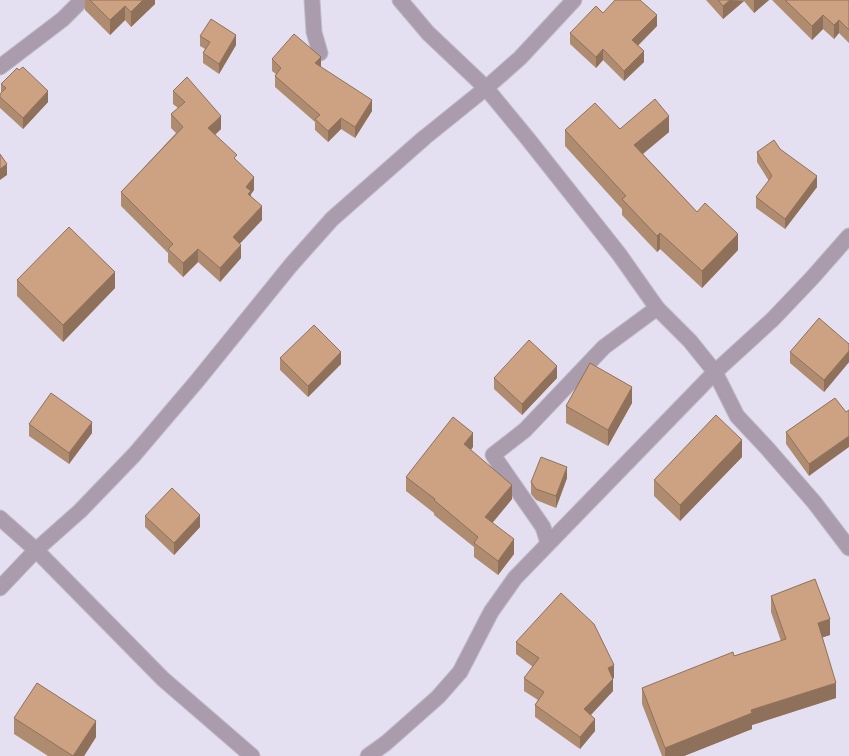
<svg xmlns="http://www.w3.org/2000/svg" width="849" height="756" viewBox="0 0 849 756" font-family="'Sofia Sans Condensed',sans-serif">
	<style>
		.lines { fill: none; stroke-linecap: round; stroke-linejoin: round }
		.street-casing { stroke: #c0bccb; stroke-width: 17 }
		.street { stroke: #aa9cad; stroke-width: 15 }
		.wall { fill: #af8b70 }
		.shaded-wall { fill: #8f715b }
		.building { fill: #cca282; stroke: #8f715b }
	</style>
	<rect width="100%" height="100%" fill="#e5e0f1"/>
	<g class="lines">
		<!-- street casing -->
		<g class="street-casing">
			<g id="street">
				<polyline points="312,0 314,32 320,53"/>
				<polyline points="400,0 428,33 486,88 528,139 619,254 657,308 690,341 715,372 737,416 767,448 814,502 849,548"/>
				<polyline points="0,67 63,19 82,0"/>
				<polyline points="0,518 36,550 163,679 252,756"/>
				<polyline points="548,543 543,527 493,455 525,430 604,347 657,308"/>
				<polyline points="0,588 36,550 80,511 134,455 197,381 291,265 332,219 424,138 486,88 520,58 574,0"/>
				<polyline points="368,756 386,743 438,697 460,672 491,612 515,578 715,372 773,319 812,278 849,236"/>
			</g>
		</g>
		<!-- street -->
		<use href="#street" class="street"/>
	</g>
	<!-- wall -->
	<g class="wall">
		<polygon points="85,0 155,0 155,4 131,27 125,20 110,35 85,10"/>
		<polygon points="706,0 769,0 754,13 744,1 723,19"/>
		<polygon points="772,0 849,0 849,43 839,33 834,39 823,29 812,40"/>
		<polygon points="603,13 657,26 638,46 644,62 624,81 603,60 596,68 570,44 570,33"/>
		<polygon points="200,36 236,45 219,74 203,63 203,53 205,49 200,46"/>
		<polygon points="272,59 321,67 372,111 355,138 341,129 328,142 315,130 315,122 275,87 275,76 276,74 272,71"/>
		<polygon points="1,84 48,102 23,129 0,108 0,94 1,93"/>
		<polygon points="173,91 221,129 215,135 237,161 254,190 251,194 251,197 262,220 240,243 241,258 220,282 198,262 183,277 168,262 168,253 121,206 121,192 176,133 171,128 171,114 178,108 173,104"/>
		<polygon points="620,129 669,132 643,154 697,212 738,250 702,288 660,249 657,252 622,215 622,209 565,146 565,130"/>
		<polygon points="780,149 817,187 785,229 756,208 756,197 769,181 757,162 757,152"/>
		<polygon points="17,280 115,288 63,342 17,296"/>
		<polygon points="849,344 849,362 824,392 790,363 790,352"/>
		<polygon points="280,358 341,364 308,397 280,370"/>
		<polygon points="494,378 557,378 522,415 494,389"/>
		<polygon points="835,398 809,476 786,444 786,432"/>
		<polygon points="632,403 608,446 566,423 566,406"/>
		<polygon points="29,424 92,433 69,464 29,436"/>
		<polygon points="473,447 471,450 512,499 492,523 514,554 498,575 474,557 474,547 434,515 434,513 406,491 406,477"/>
		<polygon points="742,457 680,521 654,496 654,480"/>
		<polygon points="567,478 556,508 536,500 531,494 531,482"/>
		<polygon points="145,516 200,527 174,555 145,527"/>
		<polygon points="771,596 830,635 822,637 836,698 752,725 752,729 684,756 662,756 642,704 642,688 734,656 781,641 771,612"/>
		<polygon points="516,642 614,678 613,678 613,691 591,715 595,731 580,749 535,717 535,705 538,700 524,691 524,678 533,667 516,654"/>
		<polygon points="14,718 96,737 84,756 48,756 14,734"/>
	</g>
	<!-- shaded-wall -->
	<g class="shaded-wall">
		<polygon points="143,0 155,0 155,4 131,27 131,12"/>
		<polygon points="730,0 744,1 723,19 723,6"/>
		<polygon points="754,0 769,0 754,13"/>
		<polygon points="125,6 125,20 110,35 110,20"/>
		<polygon points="657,15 657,26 632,51 632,40"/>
		<polygon points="823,15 823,29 812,40 812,26"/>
		<polygon points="839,20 839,33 834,39 834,25"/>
		<polygon points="236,35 236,45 219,74 219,64"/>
		<polygon points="603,49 603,60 596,68 596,57"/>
		<polygon points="644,51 644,62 624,81 624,71"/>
		<polygon points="321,57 321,68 315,63"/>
		<polygon points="48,91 48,102 23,129 23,118"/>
		<polygon points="372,100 372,111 355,138 355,127"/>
		<polygon points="221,116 221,129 208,141 208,128"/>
		<polygon points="669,116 669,132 634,161 634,145"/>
		<polygon points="341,118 341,129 328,142 328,131"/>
		<polygon points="7,164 7,175 0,180 0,169"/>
		<polygon points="817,176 817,187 785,229 785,219"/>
		<polygon points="254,177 254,190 251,194 251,205 246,187"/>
		<polygon points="262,206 262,220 233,251 233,237"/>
		<polygon points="660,233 660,249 657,252 657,236"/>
		<polygon points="738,234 738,250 702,288 702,271"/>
		<polygon points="241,245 241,258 220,282 220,268"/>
		<polygon points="198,249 198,262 183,277 183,263"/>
		<polygon points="115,272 115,288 63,342 63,325"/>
		<polygon points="849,351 849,362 824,392 824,380"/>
		<polygon points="341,352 341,364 308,397 308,386"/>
		<polygon points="557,366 557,378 522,415 522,404"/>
		<polygon points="632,387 632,403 608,446 608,430"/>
		<polygon points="92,422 92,433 69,464 69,453"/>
		<polygon points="473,433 473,447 464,458 464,444"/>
		<polygon points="849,436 849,447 809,476 809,464"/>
		<polygon points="742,440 742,457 680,521 680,505"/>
		<polygon points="567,467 567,478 556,508 556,496"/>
		<polygon points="512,485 512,499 485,532 485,517"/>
		<polygon points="200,515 200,527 174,555 174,543"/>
		<polygon points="514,539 514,554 498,575 498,561"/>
		<polygon points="830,619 830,635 818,639 818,623"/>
		<polygon points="614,665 614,678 608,681 608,668"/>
		<polygon points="613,679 613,691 584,722 584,709"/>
		<polygon points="836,683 836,698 752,725 752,729 684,756 665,756 665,748 751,710"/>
		<polygon points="595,719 595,731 580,749 580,737"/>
		<polygon points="96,721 96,737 84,756 73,756"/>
	</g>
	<!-- building -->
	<g class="building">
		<polygon points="90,0 143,0 131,12 125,6 110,20"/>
		<polygon points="615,0 640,0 657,15 632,40 644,51 624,71 603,49 596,57 570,33 596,6 603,13"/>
		<polygon points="718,0 730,0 723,6"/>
		<polygon points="785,0 849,0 849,30 839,20 834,25 823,15 812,26"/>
		<polygon points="211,19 236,35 219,64 203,53 210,42 200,36"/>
		<polygon points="294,34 321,57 315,63 372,100 355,127 341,118 328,131 315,119 320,115 275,76 281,68 272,59"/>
		<polygon points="23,67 48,91 23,118 0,97 0,94 6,88 1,84 17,68 19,70"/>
		<polygon points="187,77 221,116 208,128 237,155 234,158 254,177 246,187 251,191 248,194 262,206 233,237 241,245 220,268 198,249 183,263 168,249 173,244 121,192 183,127 171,114 185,102 173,91"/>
		<polygon points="655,99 669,116 634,145 697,212 705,203 738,234 702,271 660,233 657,236 622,199 626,196 565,130 595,103 620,129"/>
		<polygon points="774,140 780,149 817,176 785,219 756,197 772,176 757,152"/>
		<polygon points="0,154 7,164 0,169"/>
		<polygon points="69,227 115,272 63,325 17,280"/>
		<polygon points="819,318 849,344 849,351 824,380 790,352"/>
		<polygon points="314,325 341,352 308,386 280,358"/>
		<polygon points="529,340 557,366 522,404 494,378"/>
		<polygon points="590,363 632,387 608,430 566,406"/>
		<polygon points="51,393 92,422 69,453 29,424"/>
		<polygon points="835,398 846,412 849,410 849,436 809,464 786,432"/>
		<polygon points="716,415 742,440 680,505 654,480"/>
		<polygon points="453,417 473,433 464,444 512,485 485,517 514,539 498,561 474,543 478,537 434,500 435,499 406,477"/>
		<polygon points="541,457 567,467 556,496 536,489 531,482"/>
		<polygon points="172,488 200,515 174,543 145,516"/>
		<polygon points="815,579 830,619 818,623 836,683 751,710 752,713 665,748 642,688 733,652 734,656 786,639 771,596"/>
		<polygon points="561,593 594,624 614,665 608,668 613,679 584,709 595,719 580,737 535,705 544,692 524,678 539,658 516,642"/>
		<polygon points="37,683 96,721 73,756 14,718"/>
	</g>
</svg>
